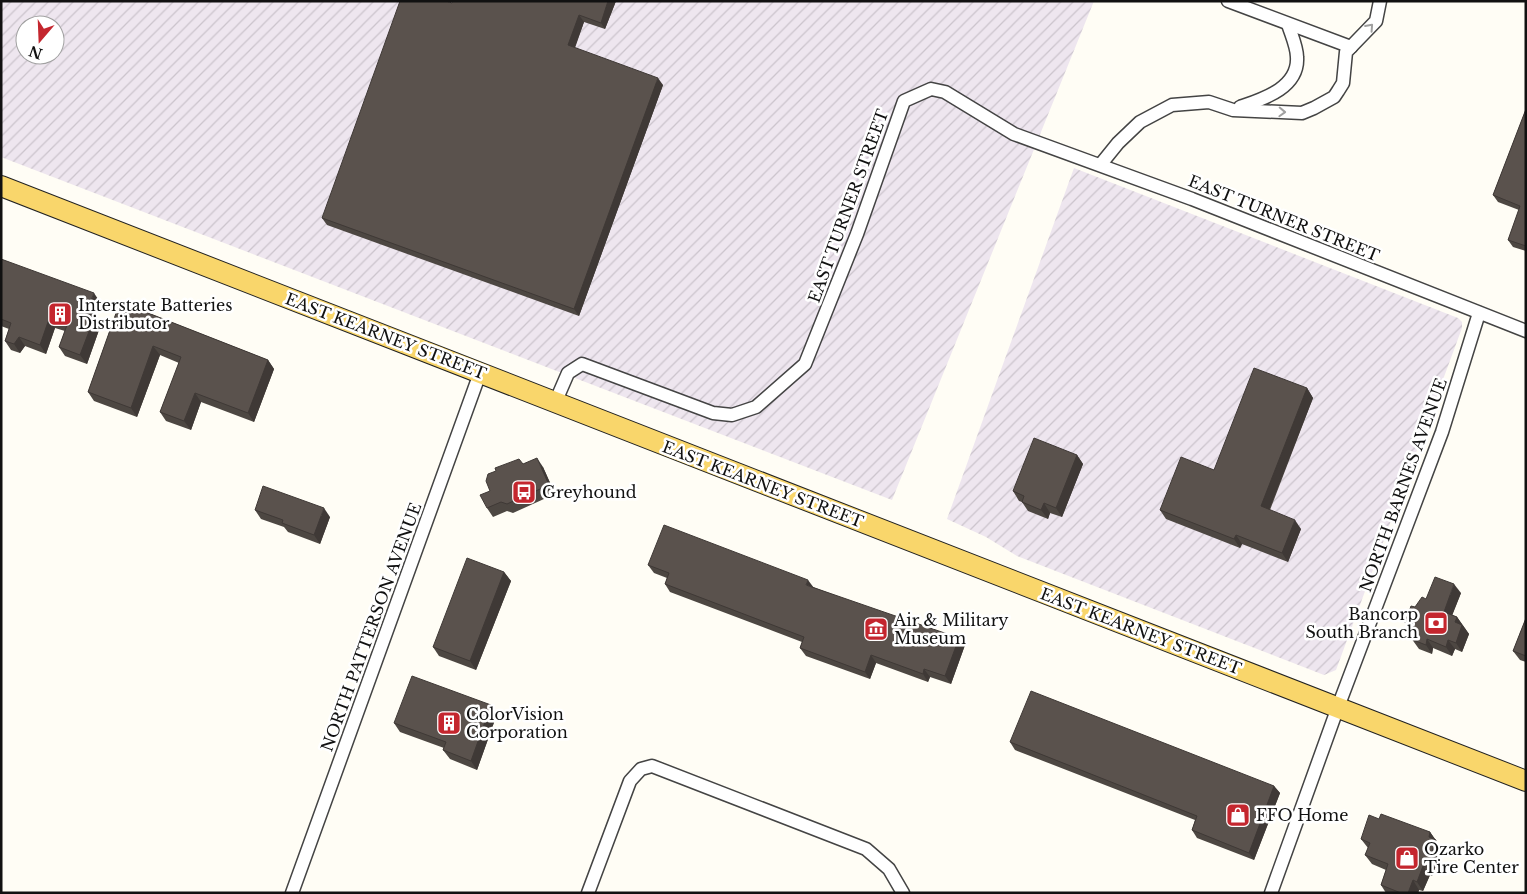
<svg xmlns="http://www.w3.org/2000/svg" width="1527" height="894" viewBox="0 0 1527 894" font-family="'Libre Baskerville',serif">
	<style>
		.industrial { fill: url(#industrial-furrows); fill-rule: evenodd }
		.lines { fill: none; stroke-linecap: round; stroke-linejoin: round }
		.minor-casing { stroke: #444; stroke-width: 15 }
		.primary-casing { stroke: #222; stroke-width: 22 }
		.minor { stroke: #fff; stroke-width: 12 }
		.primary { stroke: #f9d66b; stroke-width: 20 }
		.wall { fill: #4d4742 }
		.shaded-wall { fill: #3f3936 }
		.building { fill: #5a524d; stroke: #3f3936 }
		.oneway { stroke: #a0a0a0 }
		.labels { text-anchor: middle; stroke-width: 5; stroke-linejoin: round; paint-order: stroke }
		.street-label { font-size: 16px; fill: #111; stroke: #fff }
		.poi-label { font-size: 16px; fill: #111; stroke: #fff; text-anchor: start }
	</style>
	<defs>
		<pattern id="industrial-furrows" width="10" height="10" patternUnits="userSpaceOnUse" patternTransform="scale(1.25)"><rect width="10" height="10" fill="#eee6ef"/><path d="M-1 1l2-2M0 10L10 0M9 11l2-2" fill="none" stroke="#cbc4cc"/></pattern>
	</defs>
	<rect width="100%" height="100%" fill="#fffdf5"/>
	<!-- industrial -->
	<g class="industrial">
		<path d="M 1,1 L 1094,1 L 892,500 L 1,157 ZM 25,25 L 55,25 L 55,55 L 25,55 Z"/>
		<polygon points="1074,168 1458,318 1462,322 1462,328 1336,670 1324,675 1017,556 986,537 947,519"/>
	</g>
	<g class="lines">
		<!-- minor casing -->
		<g class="minor-casing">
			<g id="minor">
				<polyline points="1228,1 1351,47"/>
				<path d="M 1240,107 C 1263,99 1299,88 1297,57 C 1297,47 1291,34 1288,24"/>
				<polyline points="1101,164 1118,143 1140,122 1172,105 1209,102 1233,110 1302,113 1314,108 1334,97 1338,91 1343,83 1346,52 1376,21 1380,1"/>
				<polyline points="555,403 568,373 582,364 713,413 732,415 756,407 805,364 857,234 904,101 931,89 945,92 1014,134 1192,199 1526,331"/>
				<polyline points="292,893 480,373"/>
				<polyline points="588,893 630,781 641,769 652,766 866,849 889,869 903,893"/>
				<polyline points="1271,893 1338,707 1442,432 1479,313"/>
			</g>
		</g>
		<!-- primary casing -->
		<g class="primary-casing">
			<polyline id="primary" points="1,186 1526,781"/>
		</g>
		<!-- minor -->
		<use href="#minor" class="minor"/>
		<!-- primary -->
		<use href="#primary" class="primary"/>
	</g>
	<!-- wall -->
	<g class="wall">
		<polygon points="616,1 605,29 584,22 575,48 663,85 579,316 327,225 322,218 452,3"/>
		<polygon points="1526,109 1526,251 1513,247 1508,240 1519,210 1498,202 1493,195"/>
		<polygon points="1,259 100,302 93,321 99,330 87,364 65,356 59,347 65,331 55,328 46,354 25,346 20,353 11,350 5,341 9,329 1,326"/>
		<polygon points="120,302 268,360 274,369 254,422 201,402 191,430 166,421 160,412 179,363 160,355 137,417 94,401 88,392"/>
		<polygon points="1307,388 1313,398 1270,510 1301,529 1288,562 1242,544 1240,548 1166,519 1160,510 1214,470"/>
		<polygon points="1077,455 1083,464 1062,517 1050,513 1048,519 1028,511 1022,502 1019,501 1013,491"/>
		<polygon points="523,464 543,467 555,494 513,513 507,511 493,517 487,508"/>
		<polygon points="255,510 330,517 320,544 288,532 284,527 261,519"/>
		<polygon points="648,565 813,587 965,645 951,684 930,677 928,682 876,663 870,679 806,656 800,648 802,642 670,592 665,584 667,578 654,573"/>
		<polygon points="504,572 511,581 476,670 439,656 433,647"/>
		<polygon points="1461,593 1452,615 1457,617 1469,634 1462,652 1455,649 1452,656 1433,648 1432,654 1419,649 1406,631 1407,627 1405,623 1415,607 1426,599"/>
		<polygon points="1526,618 1526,662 1520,660 1513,651"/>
		<polygon points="497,714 477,770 450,759 443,750 444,748 400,732 394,723"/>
		<polygon points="1010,742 1274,786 1280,793 1254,860 1197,838 1192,830 1195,820 1015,750"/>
		<polygon points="1379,819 1430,832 1442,849 1432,876 1430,875 1423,891 1419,890 1418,893 1386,893 1381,885 1386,870 1372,864 1365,855 1368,848 1361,839"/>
	</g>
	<!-- shaded-wall -->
	<g class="shaded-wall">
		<polygon points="608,1 616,1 605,29 601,23"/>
		<polygon points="579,15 584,22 573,52 568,45"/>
		<polygon points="658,78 663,85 579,316 574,309"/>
		<polygon points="94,293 100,302 93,321 99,330 87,364 80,355 84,318"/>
		<polygon points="49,319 55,328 46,354 40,345"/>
		<polygon points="19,337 25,346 20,353 14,344"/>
		<polygon points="153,346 160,355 137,417 131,408"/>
		<polygon points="268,360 274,369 254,422 248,413"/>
		<polygon points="1307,388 1313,398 1267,515 1261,506"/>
		<polygon points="195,393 201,402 191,430 184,421"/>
		<polygon points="1077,455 1083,464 1062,517 1056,508"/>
		<polygon points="537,458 543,467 555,494 549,485"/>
		<polygon points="1044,503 1050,513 1048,519 1041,510"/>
		<polygon points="324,508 330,517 320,544 314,535"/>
		<polygon points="1295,520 1301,529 1288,562 1282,553"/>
		<polygon points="1236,535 1242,544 1240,548 1234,539"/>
		<polygon points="504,572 511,581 476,670 470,661"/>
		<polygon points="808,580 814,588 806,585"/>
		<polygon points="1454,584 1461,593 1450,621 1444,612"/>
		<polygon points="1457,617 1469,634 1462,652 1456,643 1455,622"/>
		<polygon points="959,638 965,645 951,684 945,676"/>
		<polygon points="1427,639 1433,648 1432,654 1426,645"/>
		<polygon points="1448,640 1455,649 1452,656 1446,647"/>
		<polygon points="871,655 876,663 870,679 865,672"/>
		<polygon points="924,669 930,677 928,682 923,674"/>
		<polygon points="491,705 497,714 477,770 471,761"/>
		<polygon points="1274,786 1280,793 1254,860 1249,853"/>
		<polygon points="1430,832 1442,849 1432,876 1426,867 1429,837"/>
		<polygon points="1423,866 1430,875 1423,891 1417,882"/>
		<polygon points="1413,880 1419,890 1418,893 1408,893"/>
	</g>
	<!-- building -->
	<g class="building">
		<polygon points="400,1 446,1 452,3 453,1 608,1 601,23 579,15 568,45 658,78 574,309 322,218"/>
		<polygon points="1526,109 1526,246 1508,240 1520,206 1493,195"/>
		<polygon points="1,259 94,293 84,318 93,321 80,355 59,347 67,325 49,319 40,345 19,337 14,344 5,341 11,323 1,319"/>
		<polygon points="120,302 268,360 248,413 195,393 184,421 160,412 181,357 153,346 131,408 88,392"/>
		<polygon points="1254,368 1307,388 1261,506 1295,520 1282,553 1236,535 1234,539 1160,510 1181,457 1214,470"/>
		<polygon points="1034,438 1077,455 1056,508 1044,503 1041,510 1022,502 1024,496 1013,491"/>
		<polygon points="537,458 549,485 507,504 501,502 487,508 480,495 490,491 486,481 488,474 496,471 495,468 519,459 523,464"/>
		<polygon points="263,486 324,508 314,535 282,523 283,520 255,510"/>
		<polygon points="664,525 808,580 806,585 959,638 945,676 924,669 923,674 871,655 865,672 800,648 804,637 665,584 669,573 648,565"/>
		<polygon points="467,558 504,572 470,661 433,647"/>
		<polygon points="1435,577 1454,584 1444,612 1457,617 1455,622 1462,625 1456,643 1448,640 1446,647 1427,639 1426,645 1413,640 1414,635 1406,631 1408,624 1405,623 1411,606 1415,607 1422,597 1426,599"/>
		<polygon points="1526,618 1526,656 1513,651"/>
		<polygon points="412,676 491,705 471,761 443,750 446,742 394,723"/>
		<polygon points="1031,691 1274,786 1249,853 1192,830 1197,816 1010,742"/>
		<polygon points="1381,814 1430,832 1429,837 1436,840 1426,867 1423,866 1417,882 1413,880 1408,893 1401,893 1381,885 1388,864 1365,855 1370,843 1361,839 1369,815 1379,819"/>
	</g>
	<!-- one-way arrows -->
	<defs><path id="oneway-chevron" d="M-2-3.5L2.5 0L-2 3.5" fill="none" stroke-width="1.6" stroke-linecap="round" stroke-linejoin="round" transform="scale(1.25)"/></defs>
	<g class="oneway">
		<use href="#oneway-chevron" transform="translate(1370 27) rotate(-48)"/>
		<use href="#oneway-chevron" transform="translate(1282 112) rotate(2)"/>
	</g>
	<!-- icons -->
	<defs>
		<g id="building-square" transform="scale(1.25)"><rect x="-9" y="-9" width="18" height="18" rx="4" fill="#c4262e" stroke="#fff"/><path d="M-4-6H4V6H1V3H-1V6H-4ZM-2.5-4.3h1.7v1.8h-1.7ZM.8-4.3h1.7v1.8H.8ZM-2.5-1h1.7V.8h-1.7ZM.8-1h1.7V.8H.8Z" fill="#fff"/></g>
		<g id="bus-square" transform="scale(1.25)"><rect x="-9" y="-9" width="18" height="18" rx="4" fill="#c4262e" stroke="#fff"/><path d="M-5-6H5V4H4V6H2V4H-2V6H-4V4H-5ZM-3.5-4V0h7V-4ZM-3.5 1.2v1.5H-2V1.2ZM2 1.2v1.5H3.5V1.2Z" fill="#fff"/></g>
		<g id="bank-square" transform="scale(1.25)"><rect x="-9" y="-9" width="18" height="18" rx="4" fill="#c4262e" stroke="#fff"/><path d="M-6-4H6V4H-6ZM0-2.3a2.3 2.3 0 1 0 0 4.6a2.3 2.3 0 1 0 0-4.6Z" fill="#fff"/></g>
		<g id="museum-square" transform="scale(1.25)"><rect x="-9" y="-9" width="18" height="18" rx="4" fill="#c4262e" stroke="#fff"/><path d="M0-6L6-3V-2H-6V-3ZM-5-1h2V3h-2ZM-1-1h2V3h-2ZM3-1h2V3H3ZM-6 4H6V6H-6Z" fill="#fff"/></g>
		<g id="shop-square" transform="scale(1.25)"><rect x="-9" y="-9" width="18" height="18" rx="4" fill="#c4262e" stroke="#fff"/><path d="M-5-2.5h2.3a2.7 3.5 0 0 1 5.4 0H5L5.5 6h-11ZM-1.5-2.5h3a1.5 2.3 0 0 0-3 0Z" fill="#fff"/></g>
	</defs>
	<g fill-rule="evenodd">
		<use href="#building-square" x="60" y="314"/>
		<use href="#bus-square" x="524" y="492"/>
		<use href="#bank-square" x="1436" y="623"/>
		<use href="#museum-square" x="876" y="629"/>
		<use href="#building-square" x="449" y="723"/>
		<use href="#shop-square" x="1238" y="815"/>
		<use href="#shop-square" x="1407" y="858"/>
	</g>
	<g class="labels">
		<!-- street labels -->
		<g class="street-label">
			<text transform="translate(848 206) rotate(-70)" y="6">EAST TURNER STREET</text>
			<text transform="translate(1284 218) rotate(22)" y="6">EAST TURNER STREET</text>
			<text transform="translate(386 336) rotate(21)" y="6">EAST KEARNEY STREET</text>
			<text transform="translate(763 484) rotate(21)" y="6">EAST KEARNEY STREET</text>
			<text transform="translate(1403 485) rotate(-70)" y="6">NORTH BARNES AVENUE</text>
			<text transform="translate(371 627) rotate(-70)" y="6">NORTH PATTERSON AVENUE</text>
			<text transform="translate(1141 631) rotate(21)" y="6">EAST KEARNEY STREET</text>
		</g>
		<!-- poi labels -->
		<g class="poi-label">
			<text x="78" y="311">Interstate Batteries<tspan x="78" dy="18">Distributor</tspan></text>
			<text x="542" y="498">Greyhound</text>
			<text x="1418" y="620" text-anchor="end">Bancorp<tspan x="1418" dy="18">South Branch</tspan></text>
			<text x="894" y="626">Air &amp; Military<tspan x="894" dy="18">Museum</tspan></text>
			<text x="466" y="720">ColorVision<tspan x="466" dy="18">Corporation</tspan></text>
			<text x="1256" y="821">FFO Home</text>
			<text x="1424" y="855">Ozarko<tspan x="1424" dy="18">Tire Center</tspan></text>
		</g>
	</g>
	<!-- border -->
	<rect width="1527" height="894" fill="none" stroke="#111111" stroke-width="5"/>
	<!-- north arrow -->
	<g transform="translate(40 40) rotate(199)"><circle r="24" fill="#ffffff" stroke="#a0a0a0"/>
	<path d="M0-4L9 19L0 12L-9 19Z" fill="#c4262e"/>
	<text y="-8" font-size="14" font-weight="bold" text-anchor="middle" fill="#111111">N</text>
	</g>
</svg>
